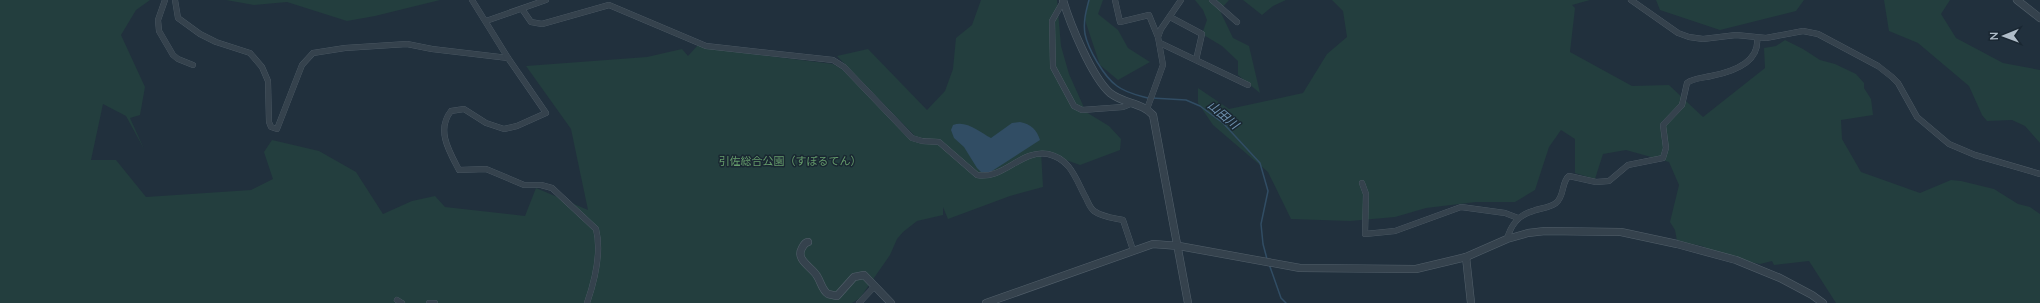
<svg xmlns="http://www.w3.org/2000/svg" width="2040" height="303" viewBox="0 0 2040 303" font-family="Lato,'Noto Sans JP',sans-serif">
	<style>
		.green { fill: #233e3e }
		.water { fill: #314d64 }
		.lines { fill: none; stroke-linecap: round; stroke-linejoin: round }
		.stream { stroke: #314d64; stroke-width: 1.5 }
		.minor-casing { stroke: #53606b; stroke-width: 6 }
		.tertiary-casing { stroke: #53606b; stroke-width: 8 }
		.minor { stroke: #35424d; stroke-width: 5.5 }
		.tertiary { stroke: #35424d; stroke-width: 7 }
		.labels { text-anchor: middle; stroke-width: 3; stroke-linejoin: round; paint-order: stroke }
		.park-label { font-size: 11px; fill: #659c6b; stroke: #1a2732 }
		.water-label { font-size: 12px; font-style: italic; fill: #6e92af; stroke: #1a2732 }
	</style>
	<rect width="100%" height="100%" fill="#21303d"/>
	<!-- green -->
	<g class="green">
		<path d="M 0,0 L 150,0 L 136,10 L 121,35 L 145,87 L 140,115 L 130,118 L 144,149 L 126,116 L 103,104 L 91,160 L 116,160 L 146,197 L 251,190 L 273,179 L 264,152 L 272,140 L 319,151 L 356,172 L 383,214 L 412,201 L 435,196 L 445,207 L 525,216 L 536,188 L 588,210 L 571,129 L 526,66 L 647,57 L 682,49 L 688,56 L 698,45 L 705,48 L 833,64 C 861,79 886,115 908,138 L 916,142 L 914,135 L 837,56 L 868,49 L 927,110 L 945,91 L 953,69 L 956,38 L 972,25 L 981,0 L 1057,0 L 1061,46 L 1069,74 L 1086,112 L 1109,126 L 1121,139 L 1120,150 L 1080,165 L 1041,151 L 1043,187 L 1010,196 L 948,219 L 943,207 L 943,215 L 917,221 L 903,232 L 897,239 L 890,255 L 860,298 L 852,303 L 0,303 Z"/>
		<polygon points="226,0 440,0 375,16 347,21 287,2 254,5"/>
		<polygon points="1088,0 1103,0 1098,14 1118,30 1128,48 1150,62 1118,80 1100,65 1085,20"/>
		<polygon points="1195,0 1229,0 1220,10 1221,13 1233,38 1249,46 1260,93 1238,75 1238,61 1222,46 1202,34 1207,20 1203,10"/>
		<polygon points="1243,0 1286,0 1273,6 1262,15"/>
		<polygon points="1332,0 1590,0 1572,5 1575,8 1570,52 1632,86 1669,85 1703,117 1765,68 1764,48 1776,46 1785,40 1803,49 1820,60 1835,64 1856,74 1864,83 1864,88 1871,99 1873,115 1841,120 1842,139 1861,172 1920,193 1951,180 1961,181 1994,189 2018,204 2030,207 2040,214 2040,303 1836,303 1809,261 1774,265 1772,261 1760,264 1723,256 1702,246 1677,241 1675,230 1670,222 1679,185 1669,162 1626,150 1603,154 1595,179 1575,173 1575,139 1561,130 1549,147 1535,190 1515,202 1476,202 1426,208 1395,217 1350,221 1291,219 1268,172 1213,125 1198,103 1198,88 1229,109 1303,93 1327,54 1347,37 1343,11"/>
		<polygon points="1656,0 1804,0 1796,11 1720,30 1660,10"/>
		<polygon points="1884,0 1950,0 1941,14 1956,38 2003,63 2040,70 2040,143 2025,126 2012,120 1987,121 1982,115 1969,86 1918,43 1889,31"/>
	</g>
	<!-- water -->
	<path class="water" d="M 1020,122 C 1031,124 1037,130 1040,140 L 989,173 L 981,172 L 977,168 L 964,147 L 954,138 L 951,130 L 953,125 C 967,120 979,132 991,138 L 1012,123 Z"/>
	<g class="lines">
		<!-- stream -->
		<g class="stream">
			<path d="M 1089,0 C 1086,11 1083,22 1085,34 C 1088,49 1104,77 1117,86 C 1126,93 1137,95 1148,98"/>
			<polyline points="1152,98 1186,100 1200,106 1223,123 1260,163 1268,191 1261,224 1263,244 1267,259"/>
			<polyline points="1269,264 1281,298 1286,303"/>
		</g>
		<!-- minor casing -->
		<g class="minor-casing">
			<g id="minor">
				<polyline points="165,0 158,20 159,31 173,55 178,59 193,65"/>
				<polyline points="175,0 178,18 200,34 216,42 250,53 262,67 268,81 269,122 271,127 277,129 302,65 313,53 345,48 407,44 432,49 508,58"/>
				<path d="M 472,0 L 508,58 L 546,113 L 517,126 L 504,129 L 486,123 L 464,109 L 451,111 C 436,130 449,151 459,170 L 486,169 L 524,185 L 541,185 L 552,188 L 596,229 C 602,253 595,280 587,303"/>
				<polyline points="1064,0 1052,21 1053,67 1074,106 1082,110 1123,107 1133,103"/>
				<polyline points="1115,0 1120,22 1149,15 1158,37"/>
				<polyline points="1212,0 1237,22"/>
				<polyline points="1631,0 1678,33 1689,37 1703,39 1736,35 1766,38 1803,31 1818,34 1878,66 1892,77 1898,83 1917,117 1949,144 1975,155 2040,174"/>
				<path d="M 522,9 L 531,22 L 542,24 L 609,5 L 706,46 L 833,60 L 844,67 L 912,138 L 922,141 L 939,142 L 977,175 C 1004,180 1021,149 1048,154 C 1071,159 1076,180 1086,198 C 1088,202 1090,208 1094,211 C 1102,217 1113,218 1123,220 L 1133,250"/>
				<polyline points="1170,17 1202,34 1196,60"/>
				<polyline points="486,21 546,0"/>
				<polyline points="1160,43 1248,85"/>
				<polyline points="1147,109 1163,65 1158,37 1161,29 1181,0"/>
				<polyline points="1362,183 1366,194 1365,234 1395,231 1461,207 1505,213 1518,218"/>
				<path d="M 1507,239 C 1511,225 1518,215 1533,211 C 1541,208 1549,208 1556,203 C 1565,196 1561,182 1569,176 L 1596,182 L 1609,181 L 1628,165 L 1663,158 L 1666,148 L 1663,125 L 1682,105 L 1687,83 C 1693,78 1703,78 1711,76 C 1731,72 1760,63 1757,38"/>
				<polyline points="397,300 402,303"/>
				<polyline points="429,303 435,303"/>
				<polyline points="859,303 875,286"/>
			</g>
		</g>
		<!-- tertiary casing -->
		<g class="tertiary-casing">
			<g id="tertiary">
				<path d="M 1063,0 C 1070,24 1092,77 1110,93 C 1124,104 1141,102 1153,115 L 1188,303"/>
				<polyline points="2017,0 2040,18"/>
				<path d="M 808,242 C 804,243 804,245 802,248 C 795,260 812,267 817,276 C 821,282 822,290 828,294 L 837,296 L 854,277 L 864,275 L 891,303"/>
				<polyline points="1466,257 1471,303"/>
				<polyline points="986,303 1153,244 1179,246 1300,268 1416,269 1466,257 1507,239 1528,233 1545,231 1621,232 1677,244 1736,260 1780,278 1812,295 1823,303"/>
			</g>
		</g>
		<!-- minor -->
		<use href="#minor" class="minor"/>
		<!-- tertiary -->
		<use href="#tertiary" class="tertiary"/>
	</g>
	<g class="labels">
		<!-- park labels -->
		<g class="park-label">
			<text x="790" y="165">引佐総合公園（すぽるてん）</text>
		</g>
		<!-- water labels -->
		<g class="water-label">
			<text transform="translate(1223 115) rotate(40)" y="4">山田川</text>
		</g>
	</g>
	<!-- north arrow -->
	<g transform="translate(2004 36) rotate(269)" stroke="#1a2732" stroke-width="3" paint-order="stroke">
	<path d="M0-3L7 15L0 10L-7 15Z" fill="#b0bdc9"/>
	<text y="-6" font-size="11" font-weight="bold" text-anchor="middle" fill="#b0bdc9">N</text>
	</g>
</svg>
